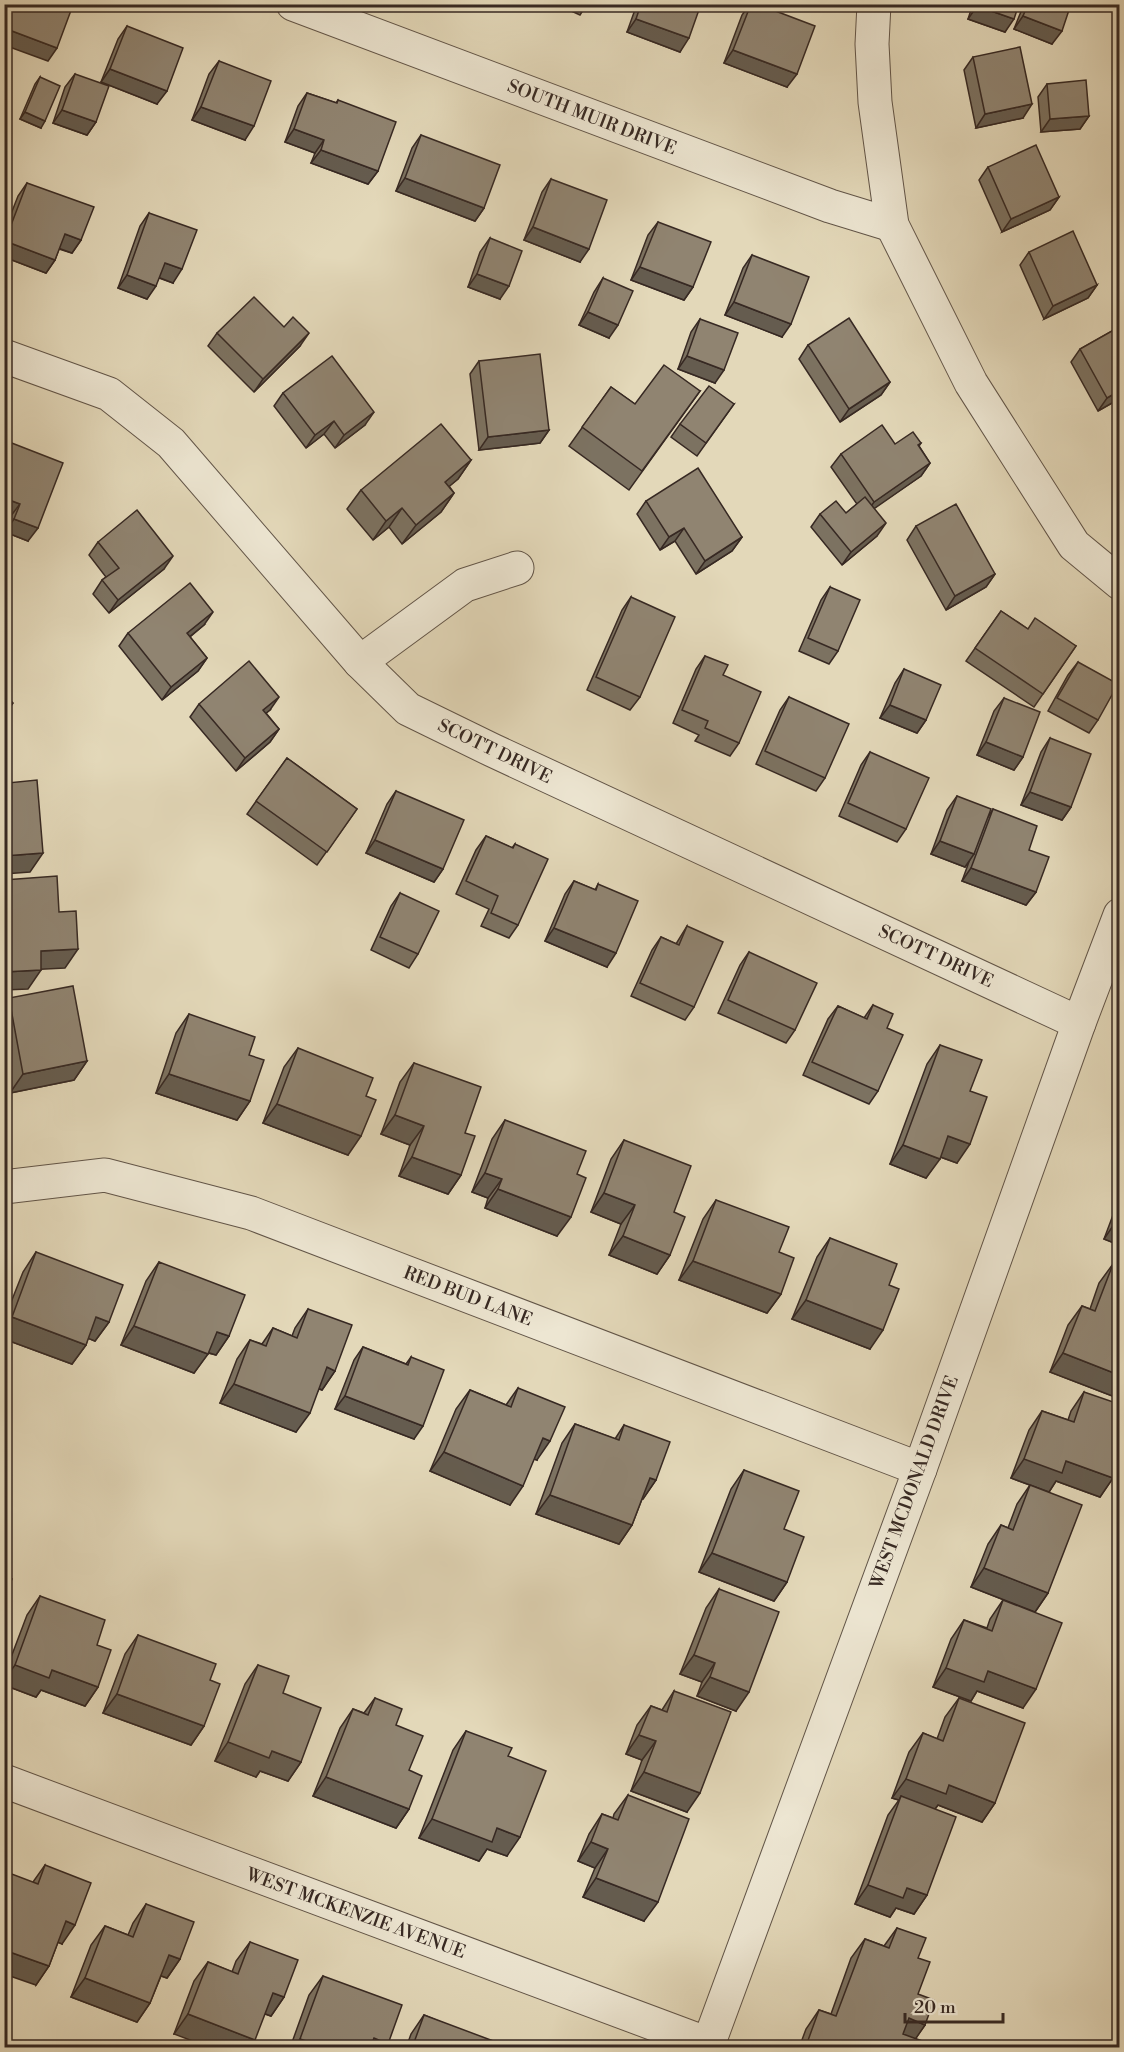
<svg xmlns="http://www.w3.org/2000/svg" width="1124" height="2052" viewBox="0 0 1124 2052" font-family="'Libre Bodoni',serif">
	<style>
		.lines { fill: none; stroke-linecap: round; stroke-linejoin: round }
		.minor-casing { stroke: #625548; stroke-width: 35 }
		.minor { stroke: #ede6d2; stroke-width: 33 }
		.wall { fill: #7c7261; stroke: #372923; stroke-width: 1.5 }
		.shaded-wall { fill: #655c4f; stroke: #372923; stroke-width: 1.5 }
		.building { fill: #908471; stroke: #372923; stroke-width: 1.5 }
		.labels { text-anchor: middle; stroke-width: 5; stroke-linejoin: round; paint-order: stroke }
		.street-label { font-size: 18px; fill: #372923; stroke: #ede6d2 }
	</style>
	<rect width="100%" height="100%" fill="#e3d8b9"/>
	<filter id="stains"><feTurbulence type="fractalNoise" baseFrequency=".00333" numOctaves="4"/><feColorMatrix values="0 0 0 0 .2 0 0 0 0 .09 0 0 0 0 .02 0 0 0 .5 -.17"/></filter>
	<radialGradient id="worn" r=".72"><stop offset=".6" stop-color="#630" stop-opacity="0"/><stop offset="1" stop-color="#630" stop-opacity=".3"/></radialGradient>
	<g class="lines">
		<!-- minor casing -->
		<g class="minor-casing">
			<g id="minor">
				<polyline points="293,4 830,206 892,225"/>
				<polyline points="874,4 872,44 875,102 892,225 971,383 1074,545 1120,583"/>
				<polyline points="4,356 109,394 171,443 360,662 408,709 492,750 1079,1023"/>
				<polyline points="360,662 465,585 517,568"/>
				<polyline points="4,1187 105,1175 251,1213 920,1469"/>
				<polyline points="4,1781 708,2044"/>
				<polyline points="707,2048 920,1469 1079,1023 1120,915"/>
			</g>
		</g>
		<!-- minor -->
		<use href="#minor" class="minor"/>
	</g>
	<!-- wall -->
	<g class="wall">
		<polygon points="556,4 587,4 580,15"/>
		<polygon points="637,4 701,4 680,52 627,32"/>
		<polygon points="750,4 757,4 787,87 724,63 742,15"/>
		<polygon points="973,4 1019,4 1005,32 968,19"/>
		<polygon points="1024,4 1071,4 1052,44 1014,29"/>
		<polygon points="127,26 157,104 101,82 118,39"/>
		<polygon points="973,57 1023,118 976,128 964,70"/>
		<polygon points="219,61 245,140 192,120 209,74"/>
		<polygon points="75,74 96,122 87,135 53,123 65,87"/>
		<polygon points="40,77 41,128 20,119 35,84"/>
		<polygon points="1047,84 1089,116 1080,129 1041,132 1038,97"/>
		<polygon points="307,93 336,103 338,100 378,171 368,184 311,163 315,153 285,142 298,106"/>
		<polygon points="421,135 484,208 475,221 396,191 412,148"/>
		<polygon points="988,167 1059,197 1050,210 1002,232 979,180"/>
		<polygon points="551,179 580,262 524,240 542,192"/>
		<polygon points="27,183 81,240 72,253 59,249 55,260 46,273 4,257 4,232 18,196"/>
		<polygon points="149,213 173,283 159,278 147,299 118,288 140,226"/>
		<polygon points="658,222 693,287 684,300 631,280 648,235"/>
		<polygon points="490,238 500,299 468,287 480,252"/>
		<polygon points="1029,252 1097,285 1088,298 1044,319 1020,265"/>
		<polygon points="752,255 782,337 725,315 743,268"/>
		<polygon points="603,278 609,338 579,325 594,292"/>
		<polygon points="700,319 715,383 678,369 691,332"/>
		<polygon points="1119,327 1119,399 1098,411 1071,362 1080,349"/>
		<polygon points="217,333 300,346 254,392 208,346"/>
		<polygon points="808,345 890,382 881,395 840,422 799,359"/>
		<polygon points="479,361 549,430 540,443 479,450 470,374"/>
		<polygon points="611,387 635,404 700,391 629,490 569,446"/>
		<polygon points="283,393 365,425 335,448 324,434 306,448 274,406"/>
		<polygon points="734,404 697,456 671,437 680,424"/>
		<polygon points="4,440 28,541 5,532 10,517 4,515"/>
		<polygon points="921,443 919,446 930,463 921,476 874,508 877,536 842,565 811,527 820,514 846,513 857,504 831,467 841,454 895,444"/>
		<polygon points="471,460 458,479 449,486 454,493 441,512 402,544 389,527 373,540 347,509 361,490"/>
		<polygon points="646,501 742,537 732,551 696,574 675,541 660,550 637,514"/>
		<polygon points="916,526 995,574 986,587 946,610 907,540"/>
		<polygon points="98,542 164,569 109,613 93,594 102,580 106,577 89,555"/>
		<polygon points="830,587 838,651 829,664 799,651 821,600"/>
		<polygon points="631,597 640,697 630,710 587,690 622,610"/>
		<polygon points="1001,611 1028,629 1076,646 1034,707 966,661"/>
		<polygon points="204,625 190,637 207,658 198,671 162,700 119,646 128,633"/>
		<polygon points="705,656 723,675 739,743 730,756 695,741 699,735 673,723 696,669"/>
		<polygon points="1078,662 1098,720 1089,733 1048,711 1068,675"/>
		<polygon points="904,669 926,720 917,733 880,718 895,683"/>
		<polygon points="789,697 825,778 816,791 756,764 780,710"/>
		<polygon points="1004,698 1023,757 1014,770 977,755 994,711"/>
		<polygon points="199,704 270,710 266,713 279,729 270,742 236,771 190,717"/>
		<polygon points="1050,738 1071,807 1062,820 1021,805 1041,752"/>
		<polygon points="870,752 906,829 897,842 839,816 861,765"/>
		<polygon points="287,758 357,809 317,865 247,814"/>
		<polygon points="396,791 443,869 434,882 366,853 387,804"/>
		<polygon points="957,796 988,817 993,809 1029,850 1036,892 1026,905 962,881 970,859 965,867 931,854 947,810"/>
		<polygon points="486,836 512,848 515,844 518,925 509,938 481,926 489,909 456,894 476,850"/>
		<polygon points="574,881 595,890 598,884 607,967 545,941 565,894"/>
		<polygon points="400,893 418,954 409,968 371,950 391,906"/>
		<polygon points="687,926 694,1007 685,1020 631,996 652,950 661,937 676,944"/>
		<polygon points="749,952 795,1030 786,1043 718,1013 740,965"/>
		<polygon points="9,998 87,1061 74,1080 10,1093 4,1064 4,1004"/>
		<polygon points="873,1005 887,1028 878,1091 869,1104 803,1075 828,1019 838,1006 864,1018"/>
		<polygon points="189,1014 249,1055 250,1101 237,1120 156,1093 176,1033"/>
		<polygon points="940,1045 970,1091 957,1163 940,1157 926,1178 890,1164 927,1064"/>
		<polygon points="298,1048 366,1096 348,1155 263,1123 284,1067"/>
		<polygon points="414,1063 465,1133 461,1175 448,1194 399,1176 410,1145 381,1134 400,1082"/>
		<polygon points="505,1120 577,1174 557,1236 485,1208 488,1198 472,1192 492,1139"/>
		<polygon points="624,1140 674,1212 670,1255 657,1274 609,1255 621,1224 591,1212 611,1159"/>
		<polygon points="1119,1199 1119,1245 1104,1239"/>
		<polygon points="716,1200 779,1252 781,1294 767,1313 679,1280 703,1219"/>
		<polygon points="830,1238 889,1285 870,1349 792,1319 817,1257"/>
		<polygon points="36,1252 109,1322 95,1341 88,1338 86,1345 72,1364 4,1339 4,1320 23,1272"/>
		<polygon points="159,1262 229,1336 216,1355 208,1353 194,1373 121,1345 146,1281"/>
		<polygon points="1113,1264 1115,1397 1050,1372 1068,1325 1082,1306 1090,1309 1099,1283"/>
		<polygon points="308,1309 335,1371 322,1390 319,1389 296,1432 220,1403 237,1359 250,1340 262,1344 273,1328 292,1336 295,1328"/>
		<polygon points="363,1347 406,1364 411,1357 414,1439 335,1409 354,1360"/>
		<polygon points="518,1388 537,1460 534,1459 510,1505 430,1471 456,1409 470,1390 506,1405"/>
		<polygon points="1084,1392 1113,1478 1100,1497 1056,1481 1049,1492 1048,1593 1035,1612 971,1587 988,1544 1001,1525 1008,1528 1017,1504 1030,1485 1011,1478 1029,1430 1042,1411 1068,1420 1071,1411"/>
		<polygon points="575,1424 615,1439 624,1425 656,1480 643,1499 642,1499 632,1525 619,1544 536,1514 562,1443"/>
		<polygon points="744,1470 784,1529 787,1582 774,1601 699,1572 731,1489"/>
		<polygon points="719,1589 736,1711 697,1696 702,1682 680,1674 706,1608"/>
		<polygon points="40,1596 98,1687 85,1706 41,1690 36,1697 4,1685 4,1676 27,1615"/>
		<polygon points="1003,1600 1023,1708 977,1691 971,1701 933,1687 951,1639 964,1620 987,1628 990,1619"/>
		<polygon points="138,1635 204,1726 191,1745 103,1713 125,1654"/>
		<polygon points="258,1665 283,1693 301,1762 288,1781 260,1771 256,1777 215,1761 245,1684"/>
		<polygon points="674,1691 687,1812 631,1791 642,1760 626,1754 637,1725 651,1706 662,1710"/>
		<polygon points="375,1698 396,1725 409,1770 409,1809 396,1828 313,1796 340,1728 353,1709 364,1713"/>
		<polygon points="959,1698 995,1803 982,1822 938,1805 935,1809 927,1895 914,1914 896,1908 890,1917 855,1904 888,1815 899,1800 892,1798 909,1752 923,1733 937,1739 945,1717"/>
		<polygon points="466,1731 508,1756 507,1856 487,1849 479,1861 419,1838 453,1750"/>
		<polygon points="628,1795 644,1921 583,1897 595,1868 578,1861 589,1834 602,1814 613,1818 614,1814"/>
		<polygon points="45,1865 62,1944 58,1942 49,1966 36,1985 33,1882"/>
		<polygon points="146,1904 180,1959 167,1978 161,1976 150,2003 137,2022 71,1997 91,1945 105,1926 128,1935 133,1923"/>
		<polygon points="897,1928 918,1958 918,1994 925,2025 915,2039 923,2048 799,2048 806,2029 819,2010 831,2014 851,1958 865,1939 884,1946"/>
		<polygon points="250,1942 284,1997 271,2016 265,2014 174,2034 194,1981 208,1962 232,1972 236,1961"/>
		<polygon points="323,1976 388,2044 385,2048 290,2048 309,1995"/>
		<polygon points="424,2015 503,2048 406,2048 411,2034"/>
	</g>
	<!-- shaded-wall -->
	<g class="shaded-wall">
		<polygon points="769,4 793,4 788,11"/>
		<polygon points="977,6 1014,19 1005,32 968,19"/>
		<polygon points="1023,16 1062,31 1052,44 1014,29"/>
		<polygon points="636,19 689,38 680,52 627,32"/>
		<polygon points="4,28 57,48 48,61 4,45"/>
		<polygon points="733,50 797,74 787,87 724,63"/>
		<polygon points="110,69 167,91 157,104 101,82"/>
		<polygon points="1032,104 1023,118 976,128 985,114"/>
		<polygon points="201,107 254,126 245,140 192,120"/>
		<polygon points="62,110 96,122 87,135 53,123"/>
		<polygon points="25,112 45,121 41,128 20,119"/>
		<polygon points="1089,116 1080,129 1041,132 1050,119"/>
		<polygon points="294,129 324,140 315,153 285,142"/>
		<polygon points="321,150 378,171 368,184 311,163"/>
		<polygon points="405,178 484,208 475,221 396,191"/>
		<polygon points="1059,197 1050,210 1002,232 1011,219"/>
		<polygon points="533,227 589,249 580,262 524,240"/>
		<polygon points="65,234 81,240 72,253 55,247"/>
		<polygon points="5,241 55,260 46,273 4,257 4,242"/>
		<polygon points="165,263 182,269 173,283 155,276"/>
		<polygon points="640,267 693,287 684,300 631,280"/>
		<polygon points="477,274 509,286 500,299 468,287"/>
		<polygon points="127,275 156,286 147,299 118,288"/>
		<polygon points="1097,285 1088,298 1044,319 1053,306"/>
		<polygon points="734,302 791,324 782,337 725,315"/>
		<polygon points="588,312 618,325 609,338 579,325"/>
		<polygon points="309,333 300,346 254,392 263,379"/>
		<polygon points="687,356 724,370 715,383 678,369"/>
		<polygon points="890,382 881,395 840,422 849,409"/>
		<polygon points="1119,391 1119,399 1098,411 1107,398"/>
		<polygon points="374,412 365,425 335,448 344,435"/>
		<polygon points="334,421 324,434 306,448 315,435"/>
		<polygon points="549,430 540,443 479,450 488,437"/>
		<polygon points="471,460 458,479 432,501 445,482"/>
		<polygon points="930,463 921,476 865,515 874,502"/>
		<polygon points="454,493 441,512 402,544 416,525"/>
		<polygon points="4,498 20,504 10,517 4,515"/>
		<polygon points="402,508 389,527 373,540 386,521"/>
		<polygon points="14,519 38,528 28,541 5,532"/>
		<polygon points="886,523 877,536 842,565 851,552"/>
		<polygon points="684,528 675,541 660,550 669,537"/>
		<polygon points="742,537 732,551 696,574 705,561"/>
		<polygon points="173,556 164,569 109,613 118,600"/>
		<polygon points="995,574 986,587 946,610 955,596"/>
		<polygon points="213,612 204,625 178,646 187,633"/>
		<polygon points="207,658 198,671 162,700 171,687"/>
		<polygon points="279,697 270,710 254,723 263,710"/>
		<polygon points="13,703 4,716 4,712"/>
		<polygon points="890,705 926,720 917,733 880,718"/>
		<polygon points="279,729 270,742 236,771 245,758"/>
		<polygon points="986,742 1023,757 1014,770 977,755"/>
		<polygon points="1030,792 1071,807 1062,820 1021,805"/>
		<polygon points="375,840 443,869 434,882 366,853"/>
		<polygon points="940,841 974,854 965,867 931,854"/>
		<polygon points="43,853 30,872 4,874 4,856"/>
		<polygon points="971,868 1036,892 1026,905 962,881"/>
		<polygon points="554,928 616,953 607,967 545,941"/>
		<polygon points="78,949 65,968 27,970 41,951"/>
		<polygon points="41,970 28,989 4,990 4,972"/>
		<polygon points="87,1061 74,1080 10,1093 23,1074"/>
		<polygon points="169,1074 250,1101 237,1120 156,1093"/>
		<polygon points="277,1104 361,1136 348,1155 263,1123"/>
		<polygon points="395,1115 424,1126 410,1145 381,1134"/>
		<polygon points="948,1136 970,1144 957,1163 935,1155"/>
		<polygon points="903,1145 940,1159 926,1178 890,1164"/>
		<polygon points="412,1157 461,1175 448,1194 399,1176"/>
		<polygon points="485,1173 502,1179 488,1198 472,1192"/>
		<polygon points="498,1189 571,1217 557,1236 485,1208"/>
		<polygon points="604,1193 635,1205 621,1224 591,1212"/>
		<polygon points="1117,1220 1119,1220 1119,1245 1104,1239"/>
		<polygon points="623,1236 670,1255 657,1274 609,1255"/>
		<polygon points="693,1261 781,1294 767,1313 679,1280"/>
		<polygon points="806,1300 883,1330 870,1349 792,1319"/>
		<polygon points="12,1317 86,1345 72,1364 4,1339 4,1328"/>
		<polygon points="96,1317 109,1322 95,1341 82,1336"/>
		<polygon points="134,1326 208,1354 194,1373 121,1345"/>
		<polygon points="217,1332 229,1336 216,1355 203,1351"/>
		<polygon points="1063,1353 1119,1375 1119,1391 1115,1397 1050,1372"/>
		<polygon points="327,1367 335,1371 322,1390 314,1386"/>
		<polygon points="234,1384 310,1413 296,1432 220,1403"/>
		<polygon points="345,1396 423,1426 414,1439 335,1409"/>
		<polygon points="543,1438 550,1441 537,1460 530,1458"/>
		<polygon points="444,1452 523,1486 510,1505 430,1471"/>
		<polygon points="1024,1459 1066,1461 1113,1478 1100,1497 1056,1481 1049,1492 1011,1478"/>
		<polygon points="650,1478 656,1480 643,1499 636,1497"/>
		<polygon points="550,1495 632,1525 619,1544 536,1514"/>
		<polygon points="712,1553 787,1582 774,1601 699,1572"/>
		<polygon points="984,1568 1048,1593 1035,1612 971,1587"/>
		<polygon points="694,1655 715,1663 702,1682 680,1674"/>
		<polygon points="15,1665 52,1670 98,1687 85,1706 41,1690 36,1697 4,1685 4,1680"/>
		<polygon points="946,1668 988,1671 1036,1689 1023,1708 977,1691 971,1701 933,1687"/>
		<polygon points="710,1677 749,1692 736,1711 697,1696"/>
		<polygon points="117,1694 204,1726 191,1745 103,1713"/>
		<polygon points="639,1735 656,1741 642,1760 626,1754"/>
		<polygon points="228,1742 272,1751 301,1762 288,1781 260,1771 256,1777 215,1761"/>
		<polygon points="644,1772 700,1793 687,1812 631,1791"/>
		<polygon points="326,1777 409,1809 396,1828 313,1796"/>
		<polygon points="906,1779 949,1785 995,1803 982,1822 938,1805 932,1813 901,1796 899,1800 892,1798"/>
		<polygon points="432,1819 497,1828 520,1837 507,1856 487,1849 479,1861 419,1838"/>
		<polygon points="591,1842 608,1849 595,1868 578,1861"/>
		<polygon points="596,1878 658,1902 644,1921 583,1897"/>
		<polygon points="868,1885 907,1888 927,1895 914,1914 896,1908 890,1917 855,1904"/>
		<polygon points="66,1921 75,1925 62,1944 53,1940"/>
		<polygon points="4,1950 49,1966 36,1985 4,1974"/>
		<polygon points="169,1955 180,1959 167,1978 156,1974"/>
		<polygon points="85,1978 150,2003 137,2022 71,1997"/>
		<polygon points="273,1993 284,1997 271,2016 260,2012"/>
		<polygon points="188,2014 255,2040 250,2048 211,2048 174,2034"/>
		<polygon points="909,2018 925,2025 912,2044 895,2038"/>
		<polygon points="374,2038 388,2044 385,2048 367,2048"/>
		<polygon points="300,2039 319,2045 317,2048 293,2048"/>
	</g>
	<!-- building -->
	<g class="building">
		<polygon points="4,4 73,5 57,48 4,28"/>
		<polygon points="641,4 701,4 689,38 636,19"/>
		<polygon points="751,4 757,4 815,26 797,74 733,50"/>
		<polygon points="977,4 1019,4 1014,19 977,6"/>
		<polygon points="1028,4 1071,4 1062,31 1023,16"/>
		<polygon points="127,26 183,48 167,91 110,69"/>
		<polygon points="1020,47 1032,104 985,114 973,57"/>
		<polygon points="219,61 271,81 254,126 201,107"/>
		<polygon points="75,74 109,86 96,122 62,110"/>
		<polygon points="40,77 60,86 45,121 25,112"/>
		<polygon points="1086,80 1089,116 1050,119 1047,84"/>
		<polygon points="307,93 337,103 338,100 396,122 378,171 321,150 324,140 294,129"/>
		<polygon points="421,135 500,165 484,208 405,178"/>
		<polygon points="1036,145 1059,197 1011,219 988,167"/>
		<polygon points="551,179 607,200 589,249 533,227"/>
		<polygon points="27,183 94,207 81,240 65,234 55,260 5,241"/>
		<polygon points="149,213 197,230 182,269 165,263 156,286 127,275"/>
		<polygon points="658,222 711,242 693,287 640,267"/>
		<polygon points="1073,231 1097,285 1053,306 1029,252"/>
		<polygon points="490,238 522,251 509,286 477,274"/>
		<polygon points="752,255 809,277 791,324 734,302"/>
		<polygon points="603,278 633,291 618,325 588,312"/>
		<polygon points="254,297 284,327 293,317 309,333 263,379 217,333"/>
		<polygon points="849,318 890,382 849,409 808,345"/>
		<polygon points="700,319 738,333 724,370 687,356"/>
		<polygon points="1119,327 1119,391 1107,398 1080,349"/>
		<polygon points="540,354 549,430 488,437 479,361"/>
		<polygon points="332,356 374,412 344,435 334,421 315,435 283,393"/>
		<polygon points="664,365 700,391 642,471 582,427 611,387 635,404"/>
		<polygon points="709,386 734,404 706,443 680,424"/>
		<polygon points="441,424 471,460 445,482 454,493 416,525 402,508 386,521 361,490"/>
		<polygon points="882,425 895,444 913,432 921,443 918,445 930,463 874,502 841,454"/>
		<polygon points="4,440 63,463 38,528 14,519 20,504 4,498"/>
		<polygon points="698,468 742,537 705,561 684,528 669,537 646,501"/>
		<polygon points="865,497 886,523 851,552 820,514 836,501 846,513"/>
		<polygon points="956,504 995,574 955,596 916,526"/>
		<polygon points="137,510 173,556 118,600 102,580 119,568 98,542"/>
		<polygon points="190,583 213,612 187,633 207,658 171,687 128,633"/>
		<polygon points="830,587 860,600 838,651 808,638"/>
		<polygon points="631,597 675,617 640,697 596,677"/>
		<polygon points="1001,611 1028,629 1035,618 1076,646 1043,694 975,648"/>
		<polygon points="705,656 728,665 723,675 761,692 739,743 705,728 708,721 682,710"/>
		<polygon points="249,661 279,697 263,710 279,729 245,758 199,704"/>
		<polygon points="1078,662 1118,684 1098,720 1057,698"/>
		<polygon points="904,669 941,685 926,720 890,705"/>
		<polygon points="4,694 13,703 4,712"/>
		<polygon points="789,697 849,724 825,778 765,751"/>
		<polygon points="1004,698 1040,712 1023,757 986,742"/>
		<polygon points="1050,738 1091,754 1071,807 1030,792"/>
		<polygon points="870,752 929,778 906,829 848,803"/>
		<polygon points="287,758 357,809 327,852 256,801"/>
		<polygon points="4,771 7,771 8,783 37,780 43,853 4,856"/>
		<polygon points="396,791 464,820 443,869 375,840"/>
		<polygon points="957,796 991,809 974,854 940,841"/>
		<polygon points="993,809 1037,826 1029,850 1049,857 1036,892 971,868"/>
		<polygon points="486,836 513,848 515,844 548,859 518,925 491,913 498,896 466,881"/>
		<polygon points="57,876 59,912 76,911 78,949 41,951 41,970 4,972 4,880"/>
		<polygon points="574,881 596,890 598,884 638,901 616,953 554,928"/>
		<polygon points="400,893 439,911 418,954 380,937"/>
		<polygon points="687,926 723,942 694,1007 640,983 661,937 679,945"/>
		<polygon points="749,952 817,983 795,1030 728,1000"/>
		<polygon points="73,986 87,1061 23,1074 9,998"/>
		<polygon points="873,1005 893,1014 887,1028 903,1035 878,1091 812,1062 838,1006 867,1019"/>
		<polygon points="189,1014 255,1037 249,1055 264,1060 250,1101 169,1074"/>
		<polygon points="940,1045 982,1060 970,1091 987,1097 970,1144 948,1136 940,1159 903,1145"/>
		<polygon points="298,1048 373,1078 366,1096 376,1100 361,1136 277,1104"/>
		<polygon points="414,1063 481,1087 465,1133 475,1136 461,1175 412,1157 424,1126 395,1115"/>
		<polygon points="505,1120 586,1151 577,1174 586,1178 571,1217 498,1189 502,1179 485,1173"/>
		<polygon points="624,1140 691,1166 674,1212 685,1217 670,1255 623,1236 635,1205 604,1193"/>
		<polygon points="716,1200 789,1227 779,1252 794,1258 781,1294 693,1261"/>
		<polygon points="830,1238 897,1264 889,1285 899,1289 883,1330 806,1300"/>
		<polygon points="36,1252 123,1285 109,1322 96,1317 86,1345 12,1317"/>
		<polygon points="159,1262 245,1295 229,1336 217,1332 208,1354 134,1326"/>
		<polygon points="1113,1264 1119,1267 1119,1375 1063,1353 1082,1306 1095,1311"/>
		<polygon points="308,1309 352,1325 335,1371 327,1367 310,1413 234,1384 250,1340 266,1346 273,1328 297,1338"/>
		<polygon points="363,1347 408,1365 411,1357 444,1370 423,1426 345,1396"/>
		<polygon points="518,1388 565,1407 550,1441 543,1438 523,1486 444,1452 470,1390 511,1407"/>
		<polygon points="1084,1392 1119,1404 1119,1459 1113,1478 1066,1461 1062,1473 1024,1459 1042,1411 1074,1422"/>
		<polygon points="575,1424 619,1440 624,1425 670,1442 656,1480 650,1478 632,1525 550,1495"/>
		<polygon points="744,1470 799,1491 784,1529 804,1537 787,1582 712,1553"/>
		<polygon points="1030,1485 1082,1505 1048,1593 984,1568 1001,1525 1013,1530"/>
		<polygon points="4,1576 12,1579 4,1599"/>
		<polygon points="719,1589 779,1612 749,1692 710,1677 715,1663 694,1655"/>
		<polygon points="40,1596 105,1620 97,1645 111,1650 98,1687 52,1670 49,1678 15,1665"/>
		<polygon points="1003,1600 1062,1623 1036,1689 988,1671 984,1682 946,1668 964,1620 992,1631"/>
		<polygon points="138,1635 216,1664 210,1680 220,1684 204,1726 117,1694"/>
		<polygon points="258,1665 289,1676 283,1693 321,1708 301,1762 272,1751 269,1758 228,1742"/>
		<polygon points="674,1691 731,1712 700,1793 644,1772 656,1741 639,1735 651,1706 667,1712"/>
		<polygon points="375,1698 402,1709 396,1725 423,1736 409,1770 422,1776 409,1809 326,1777 353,1709 368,1715"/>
		<polygon points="959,1698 1025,1723 995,1803 949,1785 946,1794 906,1779 923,1733 943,1741"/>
		<polygon points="466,1731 512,1748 508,1756 546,1771 520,1837 497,1828 492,1842 432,1819"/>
		<polygon points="628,1795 689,1819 658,1902 596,1878 608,1849 591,1842 602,1814 618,1820"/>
		<polygon points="901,1796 956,1817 927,1895 907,1888 903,1898 868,1885"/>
		<polygon points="45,1865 91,1883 75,1925 66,1921 49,1966 4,1950 4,1871 38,1884"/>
		<polygon points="146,1904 194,1922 180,1959 169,1955 150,2003 85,1978 105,1926 133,1937"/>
		<polygon points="897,1928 926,1938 918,1958 930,1962 918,1994 934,2000 925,2025 909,2018 903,2034 925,2042 923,2048 810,2048 806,2046 819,2010 836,2016 865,1939 889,1948"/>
		<polygon points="250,1942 298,1960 284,1997 273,1993 255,2040 188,2014 208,1962 238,1974"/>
		<polygon points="323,1976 402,2005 388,2044 374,2038 370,2048 318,2048 319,2045 300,2039"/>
		<polygon points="424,2015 504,2045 503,2048 412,2048"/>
	</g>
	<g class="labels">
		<!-- street labels -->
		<g class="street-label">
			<text transform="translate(592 117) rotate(21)" y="6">SOUTH MUIR DRIVE</text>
			<text transform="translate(495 751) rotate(26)" y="6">SCOTT DRIVE</text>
			<text transform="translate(936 956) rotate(25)" y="6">SCOTT DRIVE</text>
			<text transform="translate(468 1296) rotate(21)" y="6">RED BUD LANE</text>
			<text transform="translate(914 1482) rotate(-70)" y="6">WEST MCDONALD DRIVE</text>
			<text transform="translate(356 1913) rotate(20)" y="6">WEST MCKENZIE AVENUE</text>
		</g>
	</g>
	<!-- margin -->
	<rect width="1124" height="2052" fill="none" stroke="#e3d8b9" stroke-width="24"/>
	<rect x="6" y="6" width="1112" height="2040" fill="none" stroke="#372923" stroke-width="3"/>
	<rect x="12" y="12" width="1100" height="2028" fill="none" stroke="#372923" stroke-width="1.5"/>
	<!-- scale -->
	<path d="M905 2013v9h98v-9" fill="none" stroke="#372923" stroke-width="3"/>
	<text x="914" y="2013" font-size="18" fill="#372923" stroke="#ede6d2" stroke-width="4.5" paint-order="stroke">20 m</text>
	<rect width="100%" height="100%" filter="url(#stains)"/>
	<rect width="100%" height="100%" fill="url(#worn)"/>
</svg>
